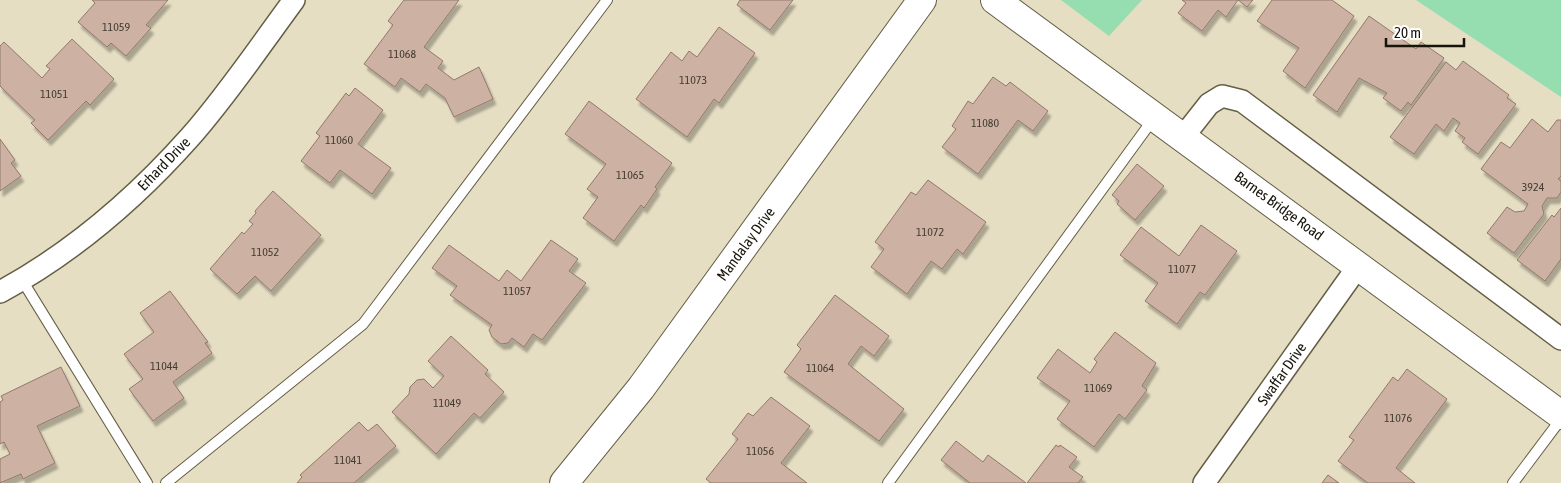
<svg xmlns="http://www.w3.org/2000/svg" width="1561" height="483" viewBox="0 0 1561 483" font-family="'Asap Condensed',sans-serif">
	<style>
		.green { fill: #96ddaf }
		.building { fill: #cdb2a4; stroke: #91786b; filter: url(#shadow) }
		.lines { fill: none; stroke-linecap: round; stroke-linejoin: round }
		.lane-casing { stroke: #655e46; stroke-width: 12 }
		.street-casing { stroke: #655e46; stroke-width: 24 }
		.secondary-casing { stroke: #655e46; stroke-width: 30 }
		.lane { stroke: #fff; stroke-width: 10 }
		.street { stroke: #fff; stroke-width: 21 }
		.secondary { stroke: #fff; stroke-width: 28 }
		.labels { text-anchor: middle; stroke-width: 5; stroke-linejoin: round; paint-order: stroke }
		.number-label { font-size: 12px; fill: #443c31 }
		.street-label { font-size: 15px; fill: #17150b; stroke: #fff }
	</style>
	<defs>
		<filter id="shadow"><feDropShadow dx="3" dy="5.5" stdDeviation="1" flood-color="#0004"/></filter>
	</defs>
	<rect width="100%" height="100%" fill="#e6dec3"/>
	<!-- green -->
	<g class="green">
		<polygon points="1061,0 1142,0 1109,36"/>
		<polygon points="1416,0 1561,0 1561,97"/>
	</g>
	<!-- building -->
	<g class="building">
		<polygon points="92,0 168,0 146,25 151,28 126,56 111,43 107,47 78,22 95,3"/>
		<polygon points="404,0 459,0 424,47 443,61 438,68 454,80 479,67 493,99 454,117 445,98 426,84 420,92 401,78 395,87 364,64 393,25 388,21"/>
		<polygon points="740,0 793,0 770,30 737,5"/>
		<polygon points="1182,0 1253,0 1247,7 1238,0 1226,17 1218,10 1202,31 1178,13 1186,3"/>
		<polygon points="1272,0 1332,0 1354,16 1305,88 1283,71 1299,48 1257,21"/>
		<polygon points="1369,16 1416,49 1421,42 1444,58 1411,105 1408,102 1401,111 1383,98 1387,93 1359,78 1337,112 1313,95"/>
		<polygon points="719,27 755,53 719,103 714,99 687,137 636,99 671,52 682,61 689,51 697,57"/>
		<polygon points="72,39 114,79 90,105 86,101 48,140 31,123 35,120 0,86 0,46 4,42 42,78 50,69 46,66"/>
		<polygon points="1463,61 1509,95 1507,98 1516,104 1478,154 1462,142 1465,138 1455,131 1460,123 1453,118 1444,131 1436,124 1414,154 1390,137 1446,62 1456,70"/>
		<polygon points="993,77 1006,86 1010,82 1048,111 1033,131 1018,120 978,174 942,147 956,129 952,126 968,101 973,104"/>
		<polygon points="355,88 383,110 358,144 391,168 372,194 340,170 330,183 301,161 320,136 316,133 346,93 349,96"/>
		<polygon points="589,101 672,163 655,187 657,189 644,208 641,205 614,241 583,218 598,197 587,189 606,164 565,134"/>
		<polygon points="1532,119 1548,132 1557,120 1561,120 1561,176 1558,179 1561,181 1561,192 1557,198 1547,198 1542,206 1544,214 1514,253 1487,233 1507,207 1515,212 1524,211 1528,204 1481,169 1501,142 1510,148"/>
		<polygon points="0,139 15,160 11,163 21,176 0,191"/>
		<polygon points="1137,164 1164,186 1135,220 1117,204 1119,201 1112,195"/>
		<polygon points="928,180 986,222 963,254 957,249 942,269 931,261 907,294 871,267 884,249 875,242 911,192 916,195"/>
		<polygon points="273,191 321,235 271,291 255,276 237,294 210,269 242,232 244,234 253,224 249,221 256,213 255,211"/>
		<polygon points="1561,208 1561,259 1545,281 1517,260 1552,215 1554,217"/>
		<polygon points="1201,225 1237,251 1205,295 1200,292 1177,324 1145,301 1158,283 1120,255 1141,227 1179,256"/>
		<polygon points="551,240 578,259 569,271 586,283 542,340 533,334 524,347 512,338 508,343 501,344 492,337 489,330 492,325 450,295 457,286 432,268 449,245 499,281 507,270 521,281"/>
		<polygon points="170,291 208,342 205,343 212,353 173,382 184,398 153,421 129,389 143,379 124,354 154,332 140,313"/>
		<polygon points="835,295 889,336 874,356 861,346 848,364 904,409 879,441 784,372 801,349 797,345"/>
		<polygon points="1115,332 1156,363 1142,386 1147,390 1125,419 1119,414 1094,447 1057,419 1070,401 1037,378 1058,349 1090,373 1097,362 1094,359"/>
		<polygon points="451,336 488,370 485,374 504,392 480,418 474,413 436,454 392,412 409,394 410,387 417,380 424,379 433,388 444,376 428,361"/>
		<polygon points="61,367 80,406 37,426 55,463 23,479 21,474 0,483 0,459 10,454 4,442 0,444 0,402 3,400 1,396"/>
		<polygon points="1407,369 1447,399 1396,468 1415,483 1368,483 1338,461 1354,440 1349,437 1393,377 1398,381"/>
		<polygon points="771,397 810,426 781,463 807,483 711,483 706,479 738,439 732,434 748,413 753,416"/>
		<polygon points="359,422 368,431 377,424 396,446 354,483 297,483 302,477 300,475"/>
		<polygon points="956,441 983,462 988,455 1026,483 970,483 941,460"/>
		<polygon points="1056,445 1059,447 1060,445 1077,457 1069,467 1083,477 1078,483 1027,483"/>
		<polygon points="1328,475 1339,483 1322,483"/>
	</g>
	<g class="lines">
		<!-- lane casing -->
		<g class="lane-casing">
			<g id="lane">
				<polyline points="22,280 147,483"/>
				<polyline points="166,483 363,324 607,0"/>
				<polyline points="888,483 1154,118"/>
				<polyline points="1513,483 1561,419"/>
			</g>
		</g>
		<!-- street casing -->
		<g class="street-casing">
			<g id="street">
				<polyline points="1183,137 1209,104 1222,96 1242,101 1561,339"/>
				<path d="M 0,292 C 72,253 136,198 191,136 C 228,94 260,46 294,0"/>
				<polyline points="1204,483 1359,265"/>
			</g>
		</g>
		<!-- secondary casing -->
		<g class="secondary-casing">
			<g id="secondary">
				<polyline points="995,0 1561,415"/>
				<polyline points="564,483 641,388 922,0"/>
			</g>
		</g>
		<!-- lane -->
		<use href="#lane" class="lane"/>
		<!-- street -->
		<use href="#street" class="street"/>
		<!-- secondary -->
		<use href="#secondary" class="secondary"/>
	</g>
	<g class="labels">
		<!-- number labels -->
		<g class="number-label">
			<text x="116" y="31">11059</text>
			<text x="402" y="58">11068</text>
			<text x="693" y="84">11073</text>
			<text x="54" y="98">11051</text>
			<text x="985" y="127">11080</text>
			<text x="339" y="144">11060</text>
			<text x="630" y="179">11065</text>
			<text x="1533" y="191">3924</text>
			<text x="930" y="236">11072</text>
			<text x="265" y="256">11052</text>
			<text x="1182" y="273">11077</text>
			<text x="517" y="295">11057</text>
			<text x="164" y="370">11044</text>
			<text x="820" y="372">11064</text>
			<text x="1098" y="392">11069</text>
			<text x="447" y="407">11049</text>
			<text x="1398" y="422">11076</text>
			<text x="760" y="455">11056</text>
			<text x="348" y="464">11041</text>
		</g>
		<!-- street labels -->
		<g class="street-label">
			<text transform="translate(164 164) rotate(-46)" y="5">Erhard Drive</text>
			<text transform="translate(1279 206) rotate(36)" y="5">Barnes Bridge Road</text>
			<text transform="translate(746 244) rotate(-54)" y="5">Mandalay Drive</text>
			<text transform="translate(1282 374) rotate(-55)" y="5">Swaffar Drive</text>
		</g>
	</g>
	<!-- scale -->
	<path d="M1386 38v8h78v-8" fill="none" stroke="#17150b" stroke-width="2.5"/>
	<text x="1394" y="38" font-size="15" fill="#17150b" stroke="#ffffff" stroke-width="4" paint-order="stroke">20 m</text>
</svg>
